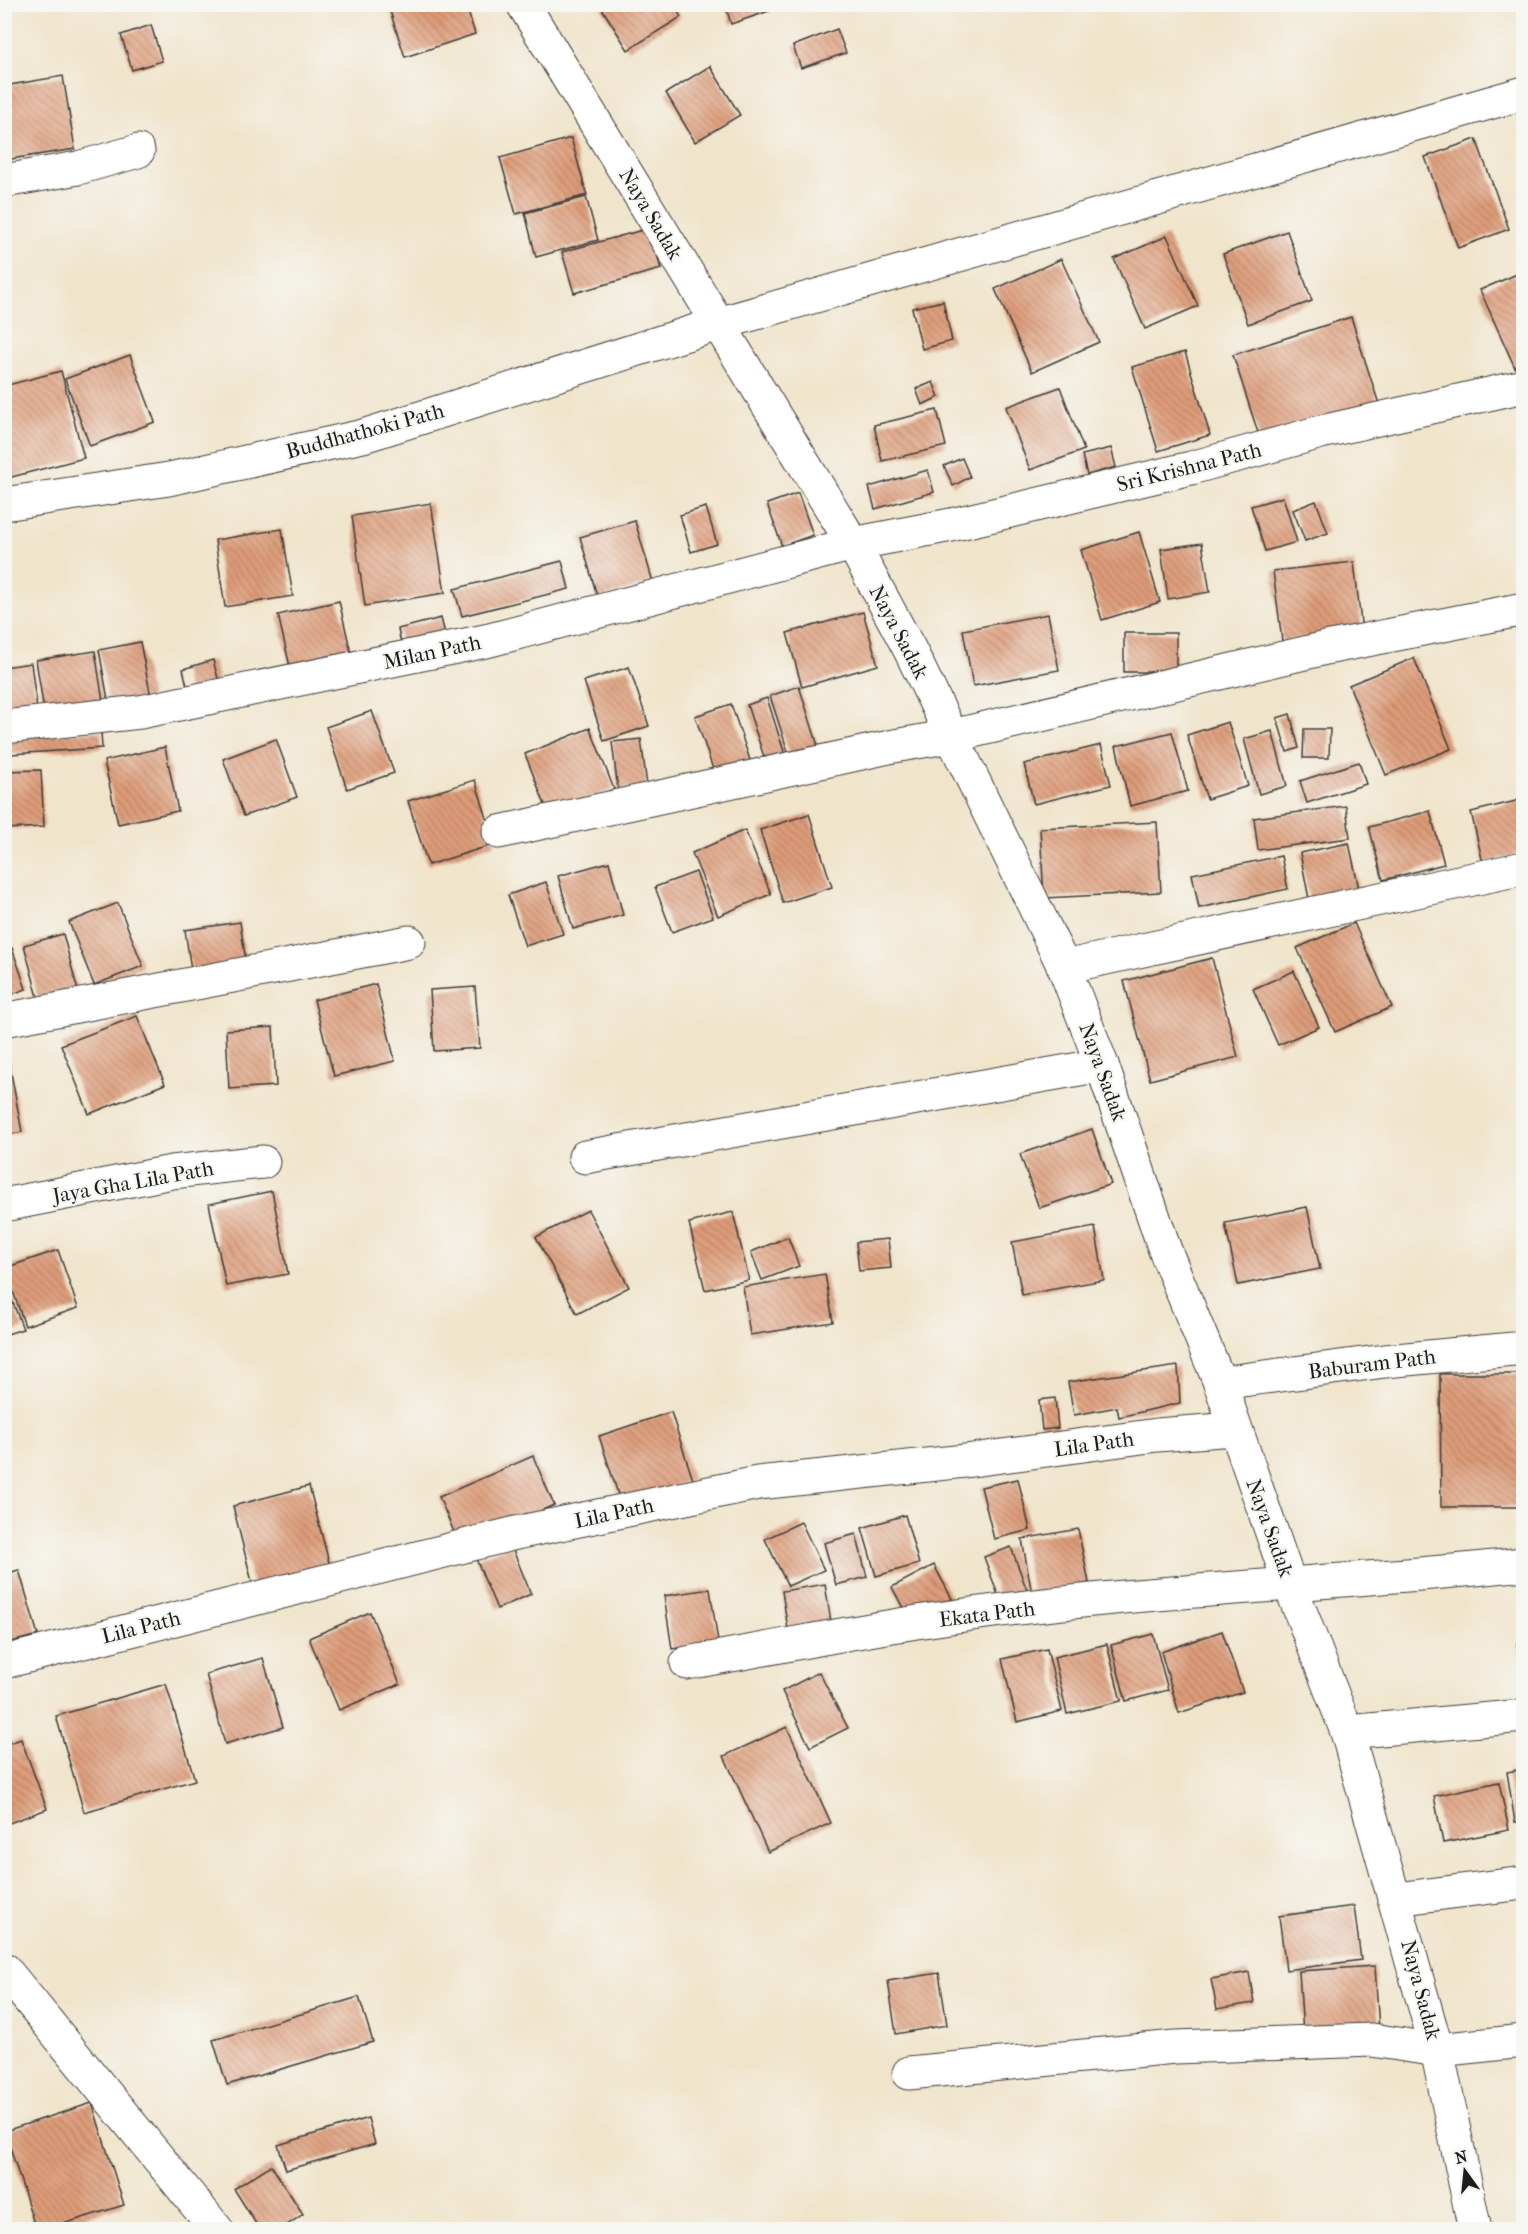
<svg xmlns="http://www.w3.org/2000/svg" width="1528" height="2234" viewBox="0 0 1528 2234" font-family="'IM FELL French Canon',serif">
	<style>
		.building { fill: url(#building-back-hatch) }
		.lines { fill: none; stroke-linecap: round; stroke-linejoin: round }
		.minor-casing { stroke: #3c3a36; stroke-width: 35 }
		.minor { stroke: #fff; stroke-width: 33 }
		.labels { text-anchor: middle; stroke-width: 4.5; stroke-linejoin: round; paint-order: stroke }
		.street-label { font-size: 21px; fill: #1c1c1c; stroke: #f6f6f2 }
	</style>
	<defs>
		<pattern id="building-back-hatch" width="6" height="6" patternUnits="userSpaceOnUse" patternTransform="scale(1.5)"><rect width="6" height="6" fill="#de9c79"/><path d="M-1 5l2 2M0 0l6 6M5-1l2 2" fill="none" stroke="#b37e62"/></pattern>
	</defs>
	<rect width="100%" height="100%" fill="#f6f6f2"/>
	<filter id="ink" filterUnits="userSpaceOnUse"><feTurbulence type="fractalNoise" baseFrequency=".0167" numOctaves="2"/><feDisplacementMap in="SourceGraphic" scale="12" xChannelSelector="R" yChannelSelector="G"/><feConvolveMatrix kernelMatrix="1 2 1 2 8 2 1 2 1" color-interpolation-filters="sRGB"/></filter>
	<filter id="wash" filterUnits="userSpaceOnUse"><feTurbulence type="fractalNoise" baseFrequency=".008" numOctaves="4" result="noise"/><feDisplacementMap in="SourceGraphic" scale="24" xChannelSelector="R" yChannelSelector="G"/><feGaussianBlur stdDeviation="1.35" result="paint"/><feColorMatrix in="noise" values="0 0 0 0 0 0 0 0 0 0 0 0 0 0 0 0 0 1.4 0 .05"/><feComposite in="paint" operator="in"/></filter>
	<g filter="url(#wash)">
		<rect width="100%" height="100%" fill="#f0e4cb"/>
		<g id="blocks">
			<!-- building -->
			<g class="building">
				<polygon points="604,4 673,4 681,17 628,50 601,7"/>
				<polygon points="725,4 774,4 775,9 731,24"/>
				<polygon points="388,5 466,5 475,34 405,57"/>
				<polygon points="151,25 162,61 132,70 121,35"/>
				<polygon points="837,29 846,53 801,68 793,46"/>
				<polygon points="710,66 740,115 695,142 666,93"/>
				<polygon points="63,76 75,149 4,160 4,86"/>
				<polygon points="571,138 587,195 516,214 500,158"/>
				<polygon points="1476,139 1509,229 1458,248 1425,157"/>
				<polygon points="586,197 598,240 536,257 525,213"/>
				<polygon points="650,228 661,269 574,293 562,252"/>
				<polygon points="1287,231 1312,301 1248,324 1223,254"/>
				<polygon points="1167,236 1198,306 1145,329 1114,259"/>
				<polygon points="1061,259 1099,342 1032,372 995,289"/>
				<polygon points="1524,271 1524,377 1520,379 1480,290"/>
				<polygon points="943,301 952,341 922,349 912,308"/>
				<polygon points="1351,317 1379,404 1261,442 1233,355"/>
				<polygon points="1185,352 1210,435 1158,451 1132,367"/>
				<polygon points="130,355 155,422 90,446 65,379"/>
				<polygon points="61,371 84,458 4,479 4,386"/>
				<polygon points="933,382 939,397 922,405 916,389"/>
				<polygon points="1060,387 1084,450 1030,470 1006,407"/>
				<polygon points="937,410 946,446 882,461 874,425"/>
				<polygon points="1111,448 1116,467 1087,475 1082,455"/>
				<polygon points="962,458 970,477 953,486 944,466"/>
				<polygon points="928,470 934,492 875,509 869,487"/>
				<polygon points="798,493 813,535 782,546 767,504"/>
				<polygon points="1283,497 1297,542 1265,551 1251,506"/>
				<polygon points="1316,501 1328,533 1305,541 1293,510"/>
				<polygon points="431,503 445,593 365,606 352,516"/>
				<polygon points="706,507 717,544 691,552 680,515"/>
				<polygon points="635,521 653,582 598,599 580,537"/>
				<polygon points="282,529 293,596 225,607 215,540"/>
				<polygon points="1139,532 1160,602 1102,620 1081,550"/>
				<polygon points="1202,543 1210,592 1168,599 1161,549"/>
				<polygon points="562,561 569,589 462,616 454,589"/>
				<polygon points="1354,562 1362,631 1282,641 1273,571"/>
				<polygon points="339,601 352,657 291,671 278,615"/>
				<polygon points="863,612 878,665 802,687 787,633"/>
				<polygon points="1048,614 1059,670 973,686 963,630"/>
				<polygon points="441,618 446,638 402,649 398,629"/>
				<rect x="1124" y="633" width="52" height="39"/>
				<polygon points="140,642 151,697 109,705 99,650"/>
				<polygon points="95,651 104,708 45,717 36,660"/>
				<polygon points="1414,658 1451,749 1386,775 1349,685"/>
				<polygon points="213,660 219,682 188,690 183,669"/>
				<polygon points="31,663 38,717 4,722 4,667"/>
				<polygon points="629,667 649,726 604,741 584,681"/>
				<polygon points="799,686 820,752 791,761 770,696"/>
				<polygon points="767,698 788,764 768,769 747,705"/>
				<polygon points="731,704 751,763 715,775 695,716"/>
				<polygon points="372,711 394,773 347,789 326,727"/>
				<polygon points="1290,714 1299,748 1287,752 1277,718"/>
				<polygon points="1228,722 1248,786 1207,799 1187,735"/>
				<polygon points="590,728 614,789 549,815 525,754"/>
				<polygon points="1304,729 1330,729 1329,758 1303,758"/>
				<polygon points="101,731 102,748 11,754 9,737"/>
				<polygon points="1272,731 1287,786 1259,794 1244,739"/>
				<polygon points="1172,732 1188,791 1130,806 1116,746"/>
				<polygon points="276,739 297,797 244,816 223,759"/>
				<polygon points="641,739 647,786 618,790 612,742"/>
				<polygon points="1101,745 1111,785 1034,804 1024,764"/>
				<polygon points="165,747 178,811 118,824 104,761"/>
				<polygon points="1359,762 1366,784 1307,803 1300,781"/>
				<polygon points="41,770 44,827 4,829 4,771"/>
				<polygon points="475,780 495,844 428,865 408,801"/>
				<polygon points="1524,799 1524,853 1483,863 1471,812"/>
				<polygon points="1346,806 1350,838 1258,850 1254,818"/>
				<polygon points="1430,811 1444,864 1383,880 1369,827"/>
				<polygon points="809,814 832,887 783,903 760,830"/>
				<polygon points="1157,822 1161,892 1044,898 1040,828"/>
				<polygon points="745,830 771,894 718,916 692,853"/>
				<polygon points="1349,843 1359,889 1309,899 1300,853"/>
				<polygon points="1281,856 1288,889 1199,908 1192,874"/>
				<polygon points="609,862 623,915 573,929 558,876"/>
				<polygon points="696,872 713,917 672,932 655,887"/>
				<polygon points="546,882 563,934 525,946 508,895"/>
				<polygon points="118,903 143,966 94,985 69,922"/>
				<polygon points="240,922 247,968 192,976 185,930"/>
				<polygon points="1354,923 1392,1007 1335,1032 1297,948"/>
				<polygon points="63,934 78,991 39,1001 24,945"/>
				<polygon points="12,948 26,989 4,997 4,950"/>
				<polygon points="1212,958 1238,1057 1150,1080 1124,981"/>
				<polygon points="1294,971 1319,1027 1278,1045 1253,989"/>
				<polygon points="376,984 395,1061 334,1076 314,1000"/>
				<polygon points="475,987 480,1048 434,1051 430,990"/>
				<polygon points="137,1016 165,1084 89,1114 61,1045"/>
				<polygon points="273,1027 276,1086 229,1089 226,1030"/>
				<polygon points="4,1051 7,1051 22,1132 4,1136"/>
				<polygon points="1092,1129 1111,1184 1039,1208 1020,1154"/>
				<polygon points="272,1191 288,1274 226,1286 209,1204"/>
				<polygon points="1307,1207 1320,1269 1238,1285 1225,1223"/>
				<polygon points="588,1210 629,1287 577,1314 536,1237"/>
				<polygon points="733,1212 749,1280 705,1290 689,1223"/>
				<polygon points="1095,1227 1104,1280 1022,1295 1012,1242"/>
				<polygon points="788,1237 799,1266 762,1280 751,1252"/>
				<polygon points="888,1239 891,1268 859,1271 856,1242"/>
				<polygon points="58,1250 78,1308 25,1326 5,1268"/>
				<polygon points="825,1274 833,1322 750,1335 743,1287"/>
				<polygon points="4,1279 23,1329 4,1335"/>
				<polygon points="1178,1366 1180,1403 1119,1417 1117,1407 1074,1415 1068,1382"/>
				<polygon points="1440,1374 1524,1374 1524,1507 1441,1507"/>
				<polygon points="1055,1398 1058,1428 1042,1430 1039,1400"/>
				<polygon points="671,1412 693,1480 621,1503 599,1436"/>
				<polygon points="533,1456 554,1505 460,1546 439,1497"/>
				<polygon points="1018,1479 1030,1530 994,1539 981,1487"/>
				<polygon points="309,1486 331,1570 254,1590 233,1506"/>
				<polygon points="905,1515 919,1564 876,1576 862,1528"/>
				<polygon points="801,1522 824,1570 788,1586 765,1539"/>
				<polygon points="1078,1529 1089,1583 1032,1594 1022,1539"/>
				<polygon points="856,1534 867,1577 836,1585 824,1543"/>
				<polygon points="511,1545 531,1594 497,1609 476,1559"/>
				<polygon points="1011,1547 1028,1593 1001,1603 984,1557"/>
				<polygon points="934,1565 952,1599 910,1621 892,1587"/>
				<polygon points="19,1570 38,1635 4,1644 4,1574"/>
				<polygon points="825,1584 833,1635 790,1642 782,1591"/>
				<polygon points="710,1589 718,1642 672,1649 664,1596"/>
				<polygon points="370,1612 400,1684 339,1710 309,1638"/>
				<polygon points="1222,1631 1243,1692 1179,1713 1161,1652"/>
				<polygon points="1153,1634 1168,1690 1126,1701 1111,1645"/>
				<polygon points="1524,1643 1524,1666 1523,1666 1517,1644"/>
				<polygon points="1107,1644 1121,1701 1067,1714 1054,1657"/>
				<polygon points="1047,1649 1062,1711 1017,1722 1002,1659"/>
				<polygon points="263,1658 283,1727 225,1744 206,1674"/>
				<polygon points="819,1672 848,1728 810,1747 782,1691"/>
				<polygon points="166,1684 195,1780 84,1812 56,1716"/>
				<polygon points="787,1727 831,1823 768,1852 724,1756"/>
				<polygon points="21,1739 47,1809 4,1825 4,1745"/>
				<polygon points="1524,1769 1524,1820 1515,1822 1507,1772"/>
				<polygon points="1499,1782 1509,1830 1443,1843 1434,1796"/>
				<polygon points="1354,1906 1361,1960 1286,1970 1279,1916"/>
				<polygon points="1375,1966 1379,2030 1303,2034 1299,1971"/>
				<polygon points="1249,1972 1254,2003 1217,2009 1211,1979"/>
				<polygon points="939,1973 947,2025 896,2034 888,1981"/>
				<polygon points="359,1997 373,2042 227,2085 213,2040"/>
				<polygon points="92,2103 124,2205 44,2230 36,2230 5,2131"/>
				<polygon points="368,2118 375,2144 286,2170 278,2145"/>
				<polygon points="271,2165 303,2214 280,2230 260,2230 234,2189"/>
			</g>
		</g>
	</g>
	<g filter="url(#ink)">
		<use href="#blocks" fill-opacity="0" stroke="#3c3a36" stroke-width="1.5"/>
		<g class="lines">
			<!-- minor casing -->
			<g class="minor-casing">
				<g id="minor">
					<polyline points="523,4 853,544 910,650 1064,967 1102,1065 1165,1250 1220,1383 1289,1582 1347,1732 1437,2050 1475,2230"/>
					<polyline points="4,181 78,168 138,151"/>
					<polyline points="4,504 169,479 363,436 718,324 1524,93"/>
					<polyline points="4,727 140,712 490,640 853,544 951,525 1191,468 1321,432 1524,386"/>
					<polyline points="499,832 894,746 952,736 1326,648 1524,609"/>
					<polyline points="1064,967 1524,868"/>
					<polyline points="4,1020 409,942"/>
					<polyline points="585,1157 1102,1065"/>
					<polyline points="4,1205 172,1172 263,1162"/>
					<polyline points="1220,1383 1385,1361 1524,1348"/>
					<polyline points="4,1662 516,1533 758,1483 965,1461 1157,1435 1234,1429"/>
					<path d="M 687,1663 C 775,1648 863,1629 951,1617 C 1141,1589 1333,1585 1524,1564"/>
					<polyline points="1347,1732 1524,1716"/>
					<polyline points="1396,1899 1524,1883"/>
					<polyline points="4,1969 217,2230"/>
					<polyline points="909,2073 1175,2047 1372,2040 1437,2050 1524,2041"/>
				</g>
			</g>
			<!-- minor -->
			<use href="#minor" class="minor"/>
		</g>
	</g>
	<g class="labels">
		<!-- street labels -->
		<g class="street-label">
			<text transform="translate(651 214) rotate(59)" y="7">Naya Sadak</text>
			<text transform="translate(365 431) rotate(-15)" y="7">Buddhathoki Path</text>
			<text transform="translate(1189 467) rotate(-14)" y="7">Sri Krishna Path</text>
			<text transform="translate(899 632) rotate(62)" y="7">Naya Sadak</text>
			<text transform="translate(432 652) rotate(-12)" y="7">Milan Path</text>
			<text transform="translate(1103 1072) rotate(70)" y="7">Naya Sadak</text>
			<text transform="translate(133 1182) rotate(-10)" y="7">Jaya Gha Lila Path</text>
			<text transform="translate(1372 1364) rotate(-7)" y="7">Baburam Path</text>
			<text transform="translate(1094 1444) rotate(-8)" y="7">Lila Path</text>
			<text transform="translate(614 1513) rotate(-12)" y="7">Lila Path</text>
			<text transform="translate(1270 1528) rotate(70)" y="7">Naya Sadak</text>
			<text transform="translate(987 1614) rotate(-7)" y="7">Ekata Path</text>
			<text transform="translate(141 1627) rotate(-14)" y="7">Lila Path</text>
			<text transform="translate(1421 1990) rotate(75)" y="7">Naya Sadak</text>
		</g>
	</g>
	<!-- margin -->
	<rect width="1528" height="2234" fill="none" stroke="#f6f6f2" stroke-width="24"/>
	<!-- north arrow -->
	<g transform="translate(1465 2171) rotate(345)" stroke="#f6f6f2" stroke-width="4.5" paint-order="stroke">
	<path d="M0-4.5L10 22L0 15L-10 22Z" fill="#1c1c1c"/>
	<text y="-9" font-size="16" font-weight="bold" text-anchor="middle" fill="#1c1c1c">N</text>
	</g>
</svg>
